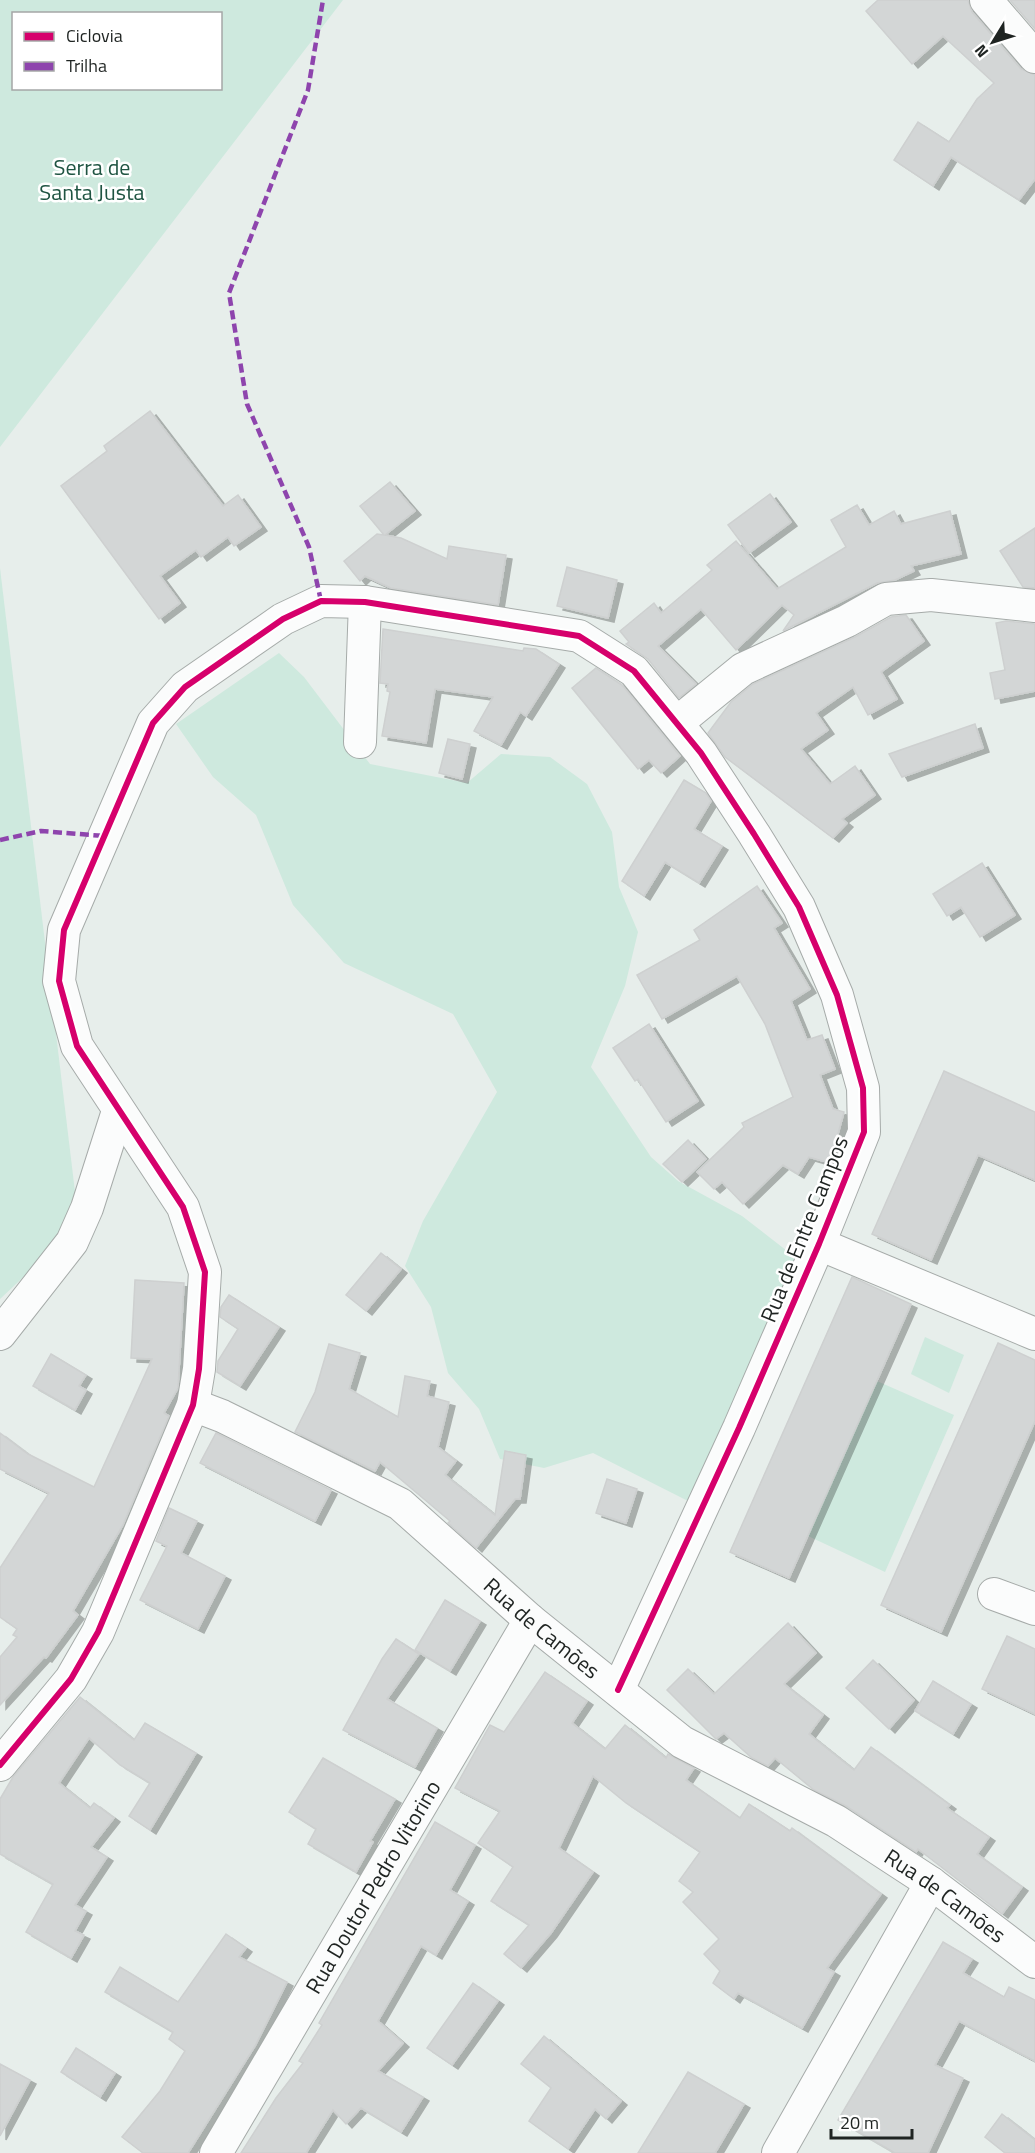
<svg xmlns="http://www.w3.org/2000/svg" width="1035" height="2153" viewBox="0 0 1035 2153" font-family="'Titillium Web',sans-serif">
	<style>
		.green { fill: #cee9de; fill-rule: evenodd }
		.building { fill: #d3d6d6; stroke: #ced0d0; stroke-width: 1.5; filter: url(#shadow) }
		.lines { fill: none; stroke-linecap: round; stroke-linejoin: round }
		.minor-casing { stroke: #a6aba9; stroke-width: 34 }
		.minor { stroke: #fbfcfc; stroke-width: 32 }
		.quiet { stroke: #8e44ad; stroke-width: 4.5; stroke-dasharray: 9 4.5; stroke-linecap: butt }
		.cycleway-casing { stroke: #fff; stroke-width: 10 }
		.cycleway { stroke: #d6006c; stroke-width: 6 }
		.labels { text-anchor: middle; stroke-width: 5; stroke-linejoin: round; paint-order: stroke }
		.park-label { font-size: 22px; fill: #1f5442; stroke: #fff }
		.street-label { font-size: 22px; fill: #1f2422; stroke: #fff }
	</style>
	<defs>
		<filter id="shadow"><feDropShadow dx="6" dy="4" stdDeviation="0" flood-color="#0004"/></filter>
	</defs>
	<rect width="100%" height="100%" fill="#e7eeeb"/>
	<!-- green -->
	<g class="green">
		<path d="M 0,0 L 343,0 L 0,447 ZM 14,14 L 220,14 L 220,88 L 14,88 Z"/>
		<polygon points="0,568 79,1225 0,1299"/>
		<polygon points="279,653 304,677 370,764 467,783 501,754 550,757 587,784 612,832 619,887 638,932 625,986 591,1067 651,1157 678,1181 742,1216 800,1261 688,1501 593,1453 544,1468 500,1459 479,1409 448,1373 431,1307 405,1266 423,1221 497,1092 453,1014 344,963 293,905 256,815 213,777 176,724"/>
		<polygon points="925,1337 964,1355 949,1393 911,1374"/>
		<polygon points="877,1381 954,1415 885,1572 808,1536"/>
	</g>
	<!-- building -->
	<g class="building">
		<polygon points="878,0 968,0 972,12 1021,69 1035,75 1035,179 1019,200 951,157 933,186 894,160 918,122 949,142 977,99 994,83 943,36 912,64 866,11"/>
		<polygon points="1010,0 1035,0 1035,29"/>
		<polygon points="150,411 223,506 238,495 261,527 234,546 228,537 201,557 196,550 160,576 180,603 159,619 61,486 107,451 104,446"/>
		<polygon points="390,482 415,511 385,535 401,538 447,559 449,546 506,555 498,605 391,588 365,576 360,581 344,561 377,534 384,535 360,506"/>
		<polygon points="770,494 791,522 749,553 728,525"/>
		<polygon points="857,505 869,525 894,511 901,524 950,511 961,554 911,566 914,571 895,580 877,583 783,631 794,615 782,605 736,650 701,609 658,646 696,684 679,698 648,659 626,644 629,642 620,631 654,603 661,613 712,570 707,565 736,541 777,589 846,547 831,520"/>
		<polygon points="1035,528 1035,588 1023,587 1000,551"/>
		<polygon points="567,567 617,580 608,618 557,606"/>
		<polygon points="906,615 924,641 881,672 897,699 868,715 853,687 816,713 828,730 801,749 830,784 855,766 875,795 842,819 847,823 833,838 725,757 708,733 731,702 753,684 855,637 891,617"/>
		<polygon points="1006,621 1035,624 1035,691 995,699 990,673 1005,670 996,623"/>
		<polygon points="383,629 523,651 524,648 536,649 559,664 526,716 520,712 501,745 474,731 493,697 435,689 426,743 382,736 390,692 387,691 388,684 380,683"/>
		<polygon points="596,668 622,685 680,756 661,773 649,760 638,769 572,688"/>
		<polygon points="975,724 983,748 902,777 889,754"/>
		<polygon points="448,739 470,744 462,779 439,773"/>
		<polygon points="684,780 706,793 711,801 694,829 722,846 699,883 665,862 644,896 622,881"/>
		<polygon points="982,863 1015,915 980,937 961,907 947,916 933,894"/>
		<polygon points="757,886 782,923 774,928 810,989 791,1001 807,1040 822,1035 835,1069 820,1075 833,1109 844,1112 830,1163 809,1157 798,1174 783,1165 743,1204 722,1182 714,1189 697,1172 744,1127 742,1123 793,1097 765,1024 737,976 662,1019 637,975 700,940 694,930"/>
		<polygon points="649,1024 698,1101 666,1122 638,1079 635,1081 613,1048"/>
		<polygon points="944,1071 1035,1112 1035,1180 978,1155 931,1260 872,1234"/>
		<polygon points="688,1140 706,1159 682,1182 663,1164"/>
		<polygon points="381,1253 401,1269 366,1311 346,1295"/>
		<polygon points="852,1277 911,1304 789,1578 730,1552"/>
		<polygon points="135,1280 184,1283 178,1388 164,1413 169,1416 123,1525 73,1611 78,1615 46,1658 44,1657 0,1705 0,1657 17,1637 13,1635 17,1629 0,1617 0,1568 49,1493 0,1469 0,1433 28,1454 94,1487 152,1359 131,1358"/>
		<polygon points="229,1295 279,1327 240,1386 217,1372 218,1361 238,1329 220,1317 221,1307"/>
		<polygon points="998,1343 1035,1360 1035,1421 941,1632 881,1605"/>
		<polygon points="329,1344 360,1353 349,1389 398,1417 405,1376 430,1381 427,1396 449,1402 438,1447 456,1461 445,1475 495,1515 505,1451 526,1455 520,1499 515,1499 476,1548 448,1523 450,1521 380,1462 375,1471 295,1432 315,1392"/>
		<polygon points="51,1354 86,1375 79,1386 86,1390 75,1410 33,1386"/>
		<polygon points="216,1433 331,1490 315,1521 200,1463"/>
		<polygon points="607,1479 637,1489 626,1523 596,1513"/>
		<polygon points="169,1508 197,1521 181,1553 225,1576 198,1629 140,1600 167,1546 156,1541"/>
		<polygon points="445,1600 480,1621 450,1671 415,1650"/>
		<polygon points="788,1623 816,1653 784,1684 823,1715 809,1734 854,1770 871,1747 950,1805 947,1808 989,1837 977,1854 1022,1887 1002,1914 918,1849 916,1852 846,1806 814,1790 775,1758 768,1766 752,1758 724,1733 716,1739 667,1690 688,1669 714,1694"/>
		<polygon points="1007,1636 1035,1649 1035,1714 982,1689"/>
		<polygon points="396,1639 419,1654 387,1699 437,1728 415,1767 343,1730 382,1659"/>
		<polygon points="873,1660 914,1700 889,1729 846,1688"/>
		<polygon points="545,1672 587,1701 572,1723 605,1749 625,1725 666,1758 668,1754 694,1768 686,1780 740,1818 749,1804 790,1831 792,1828 881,1894 827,1968 834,1972 802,2028 738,1993 734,1999 713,1983 720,1971 704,1954 719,1939 683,1902 693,1892 679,1881 700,1852 626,1803 593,1776 559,1848 593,1872 551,1933 521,1968 504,1954 529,1925 491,1901 513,1867 478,1843 500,1811 455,1788 490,1725 504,1732"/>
		<polygon points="933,1681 971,1704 953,1734 915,1711"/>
		<polygon points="80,1697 134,1740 145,1723 196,1753 150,1830 129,1816 150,1783 120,1765 89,1738 59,1783 90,1808 94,1803 114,1818 91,1847 107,1857 75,1905 86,1911 75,1931 84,1935 71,1958 26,1932 53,1884 0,1854 0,1799 13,1777"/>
		<polygon points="323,1758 395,1799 370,1841 373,1842 356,1872 308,1844 316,1829 289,1812"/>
		<polygon points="435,1822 475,1845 450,1890 468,1901 436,1955 421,1946 378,2021 403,2043 378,2071 423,2097 401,2132 361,2108 346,2124 333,2110 306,2153 241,2153 276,2098 303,2063 299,2061 322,2025 319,2023"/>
		<polygon points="226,1934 246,1948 239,1957 287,1982 255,2046 188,2153 143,2153 122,2137 160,2091 185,2051 169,2039 173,2032 105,1992 120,1967 178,2002"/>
		<polygon points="943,1942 972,1959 963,1973 1004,1997 1009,1987 1035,2000 1035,2061 959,2021 935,2065 963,2078 928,2153 895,2153 838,2120"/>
		<polygon points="473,1983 498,2001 452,2065 427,2048"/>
		<polygon points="544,2036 621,2101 606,2119 595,2109 568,2149 529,2121 551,2088 521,2064"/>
		<polygon points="76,2048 115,2073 100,2097 61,2072"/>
		<polygon points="0,2064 30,2080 0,2136"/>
		<polygon points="688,2072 744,2104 715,2153 638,2153"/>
		<polygon points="1002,2114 1035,2140 1035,2153 1005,2153 985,2137"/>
	</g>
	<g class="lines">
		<!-- minor casing -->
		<g class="minor-casing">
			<g id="minor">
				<polyline points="986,0 1035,57"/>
				<polyline points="678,722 743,669 847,621 886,599 931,595 1035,606"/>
				<polyline points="360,742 365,602"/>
				<polyline points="819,1244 1035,1334"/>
				<polyline points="0,1334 72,1242 87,1208 118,1111"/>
				<path id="s1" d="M 193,1405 L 222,1416 L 400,1504 L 530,1620 L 682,1742 L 836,1821 L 931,1883 L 1035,1962"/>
				<polyline points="994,1594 1035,1609"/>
				<polyline points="0,1765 71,1679 98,1632 193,1405 199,1369 205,1272 183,1207 77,1046 59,981 64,930 153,723 185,687 283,619 321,601 365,602 579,636 634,671 701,753 754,834 799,907 837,995 863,1088 864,1132 819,1244 739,1428 618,1690"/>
				<path id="s2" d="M 216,2153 L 530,1620"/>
				<polyline points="778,2153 931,1883"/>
			</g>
		</g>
		<!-- minor -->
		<use href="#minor" class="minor"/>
		<!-- quiet -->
		<g class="quiet">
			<polyline points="321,601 309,547 247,404 229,293 308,90 323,0"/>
			<polyline points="0,840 41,831 104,836"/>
		</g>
		<!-- cycleway casing -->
		<g class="cycleway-casing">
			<polyline id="cycleway" points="0,1765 71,1679 98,1632 193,1405 199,1369 205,1272 183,1207 77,1046 59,981 64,930 153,723 185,687 283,619 321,601 365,602 579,636 634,671 701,753 754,834 799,907 837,995 863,1088 864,1132 819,1244 739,1428 618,1690"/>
		</g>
		<!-- cycleway -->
		<use href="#cycleway" class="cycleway"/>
	</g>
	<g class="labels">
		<!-- park labels -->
		<g class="park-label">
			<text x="92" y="175">Serra de<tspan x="92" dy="25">Santa Justa</tspan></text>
		</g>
		<!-- street labels -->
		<g class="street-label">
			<text transform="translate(804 1229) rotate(-68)" y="8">Rua de Entre Campos</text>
			<text dy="8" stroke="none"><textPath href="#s1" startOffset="418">Rua de Camões</textPath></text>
			<text dy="8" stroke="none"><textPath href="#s2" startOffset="309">Rua Doutor Pedro Vitorino</textPath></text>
			<text dy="8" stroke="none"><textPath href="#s1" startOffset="904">Rua de Camões</textPath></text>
		</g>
	</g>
	<!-- legend -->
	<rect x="12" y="12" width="210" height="78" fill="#ffffff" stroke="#a5a7a7" stroke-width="1.5"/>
	<rect x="24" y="32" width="30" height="9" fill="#d6006c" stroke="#a5a7a7" stroke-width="1.5"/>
	<text x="66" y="42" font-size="18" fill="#1f2422">Ciclovia</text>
	<rect x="24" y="62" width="30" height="9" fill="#8e44ad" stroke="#a5a7a7" stroke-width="1.5"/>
	<text x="66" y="72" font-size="18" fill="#1f2422">Trilha</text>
	<!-- north arrow -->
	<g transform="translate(993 42) rotate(232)" stroke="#ffffff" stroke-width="4.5" paint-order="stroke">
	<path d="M0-4.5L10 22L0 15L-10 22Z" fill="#1f2422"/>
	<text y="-9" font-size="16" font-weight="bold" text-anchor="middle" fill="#1f2422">N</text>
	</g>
	<!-- scale -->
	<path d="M831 2129v9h81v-9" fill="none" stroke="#1f2422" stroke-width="3"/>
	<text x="840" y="2129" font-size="18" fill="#1f2422" stroke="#ffffff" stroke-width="4.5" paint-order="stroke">20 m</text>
</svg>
